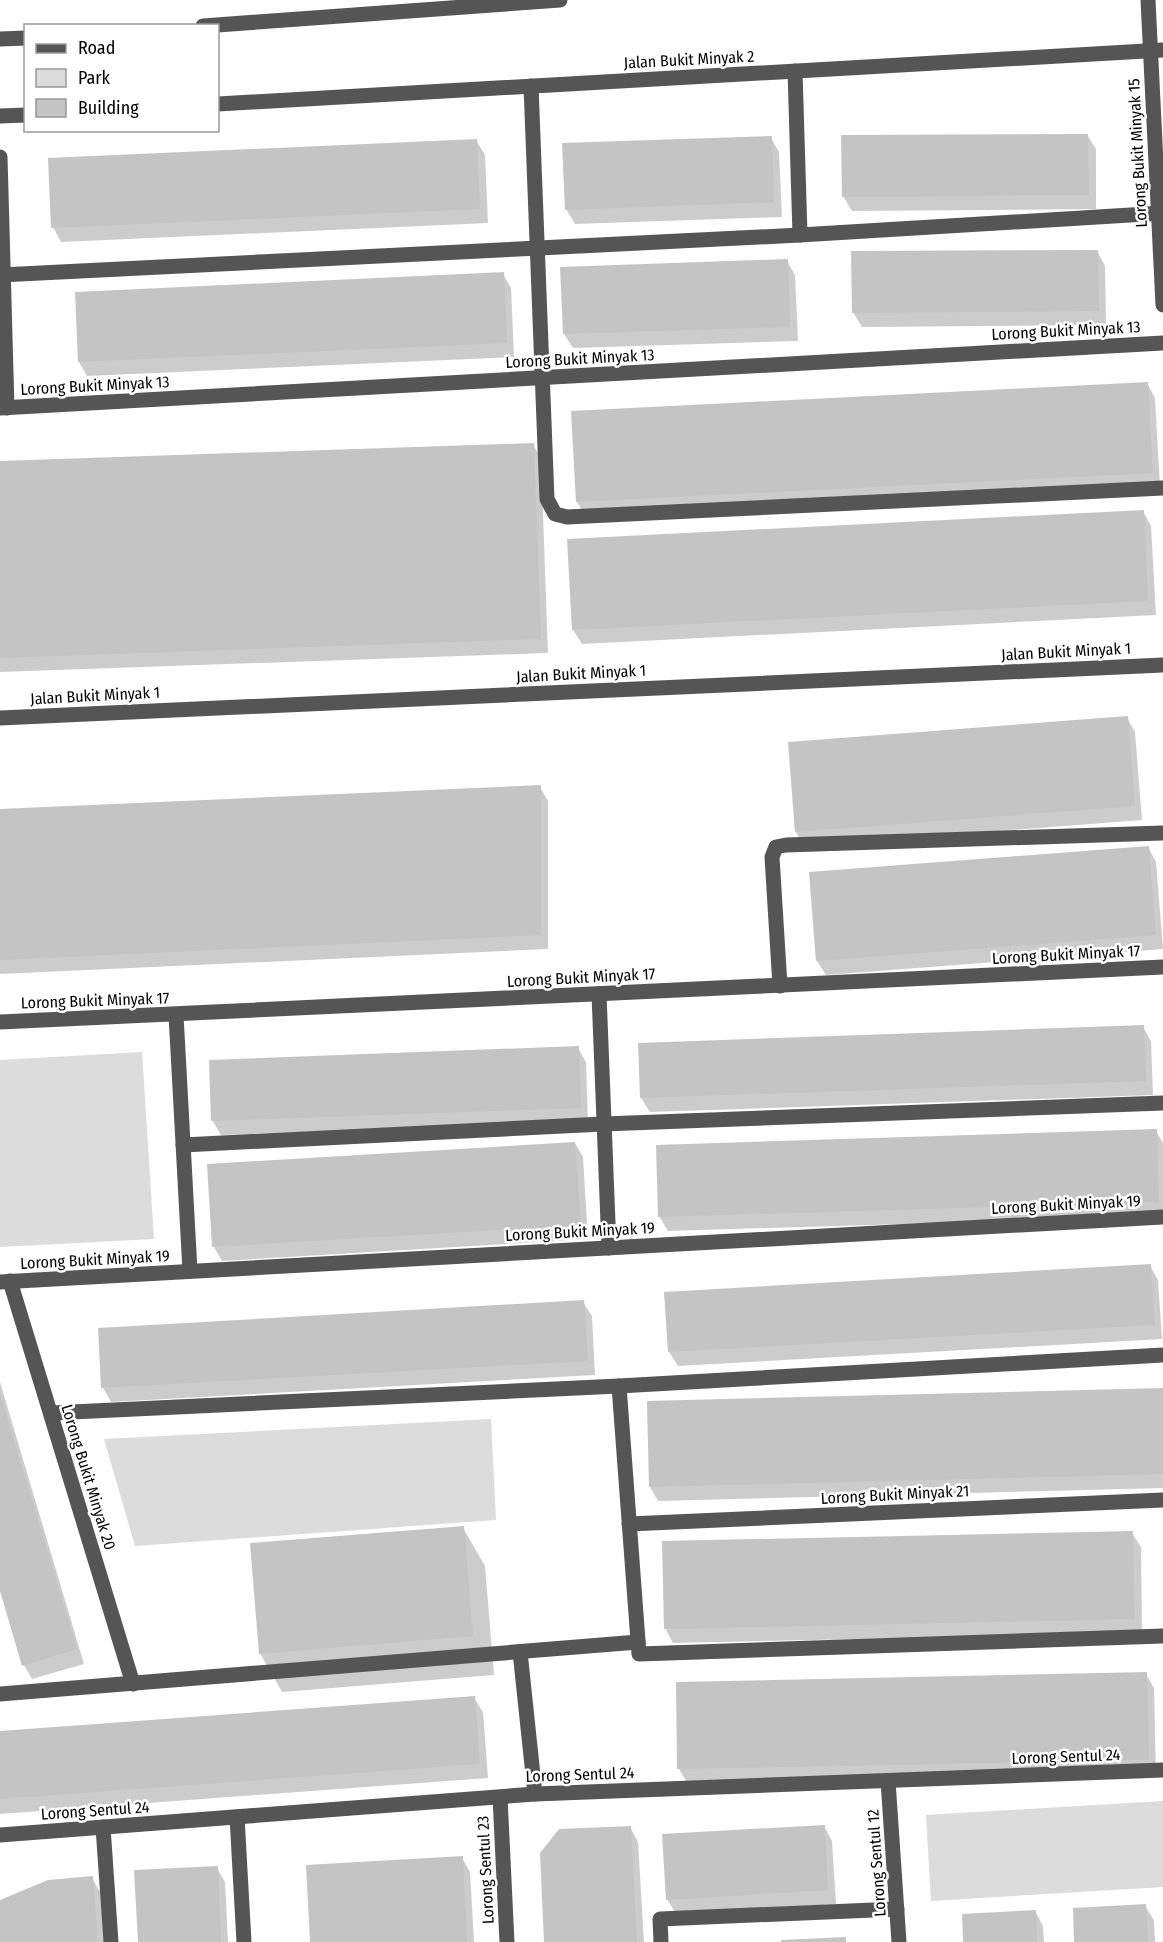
<svg xmlns="http://www.w3.org/2000/svg" width="1163" height="1942" viewBox="0 0 1163 1942" font-family="'Fira Sans Condensed',sans-serif">
	<style>
		.green { fill: #dcdcdc }
		.shadow { fill: #0003 }
		.building { fill: #c4c4c4 }
		.lines { fill: none; stroke-linecap: round; stroke-linejoin: round }
		.minor { stroke: #555; stroke-width: 15 }
		.labels { text-anchor: middle; stroke-width: 5; stroke-linejoin: round; paint-order: stroke }
		.street-label { font-size: 16px; fill: #000; stroke: #fff }
	</style>
	<rect width="100%" height="100%" fill="#fff"/>
	<!-- green -->
	<g class="green">
		<polygon points="142,1052 154,1239 0,1247 0,1060"/>
		<polygon points="491,1419 496,1520 135,1546 104,1439"/>
		<polygon points="1163,1801 1163,1887 931,1901 926,1815"/>
	</g>
	<!-- shadow -->
	<g class="shadow">
		<polygon points="1087,135 1096,149 1096,209 852,211 843,196"/>
		<polygon points="771,138 779,152 782,217 575,224 566,209"/>
		<polygon points="476,140 485,155 488,223 61,242 53,227"/>
		<polygon points="1097,251 1105,266 1106,325 862,327 853,312"/>
		<polygon points="787,261 795,275 798,341 573,348 564,334"/>
		<polygon points="503,274 511,288 514,357 87,376 79,362"/>
		<polygon points="1147,383 1155,398 1160,487 586,516 577,502"/>
		<polygon points="533,444 541,459 548,653 0,672 0,463"/>
		<polygon points="1143,511 1151,526 1156,615 582,644 573,630"/>
		<polygon points="1127,718 1135,732 1142,820 804,846 796,832"/>
		<polygon points="540,787 548,801 548,949 0,974 0,811"/>
		<polygon points="1148,847 1156,862 1163,949 826,975 817,961"/>
		<polygon points="1143,1027 1151,1041 1153,1095 650,1112 641,1098"/>
		<polygon points="578,1048 586,1062 588,1122 221,1135 212,1120"/>
		<polygon points="1156,1131 1163,1143 1163,1216 668,1231 659,1216"/>
		<polygon points="575,1143 583,1157 588,1239 222,1261 214,1247"/>
		<polygon points="1150,1266 1158,1280 1162,1339 678,1366 669,1352"/>
		<polygon points="583,1302 592,1316 595,1375 111,1402 103,1388"/>
		<polygon points="0,1382 84,1664 32,1679 24,1665 0,1586"/>
		<polygon points="1163,1390 1163,1488 658,1501 650,1487"/>
		<polygon points="463,1528 485,1566 494,1675 282,1692 260,1653"/>
		<polygon points="1132,1533 1141,1547 1142,1633 673,1643 665,1628"/>
		<polygon points="1146,1674 1154,1688 1156,1774 687,1783 679,1769"/>
		<polygon points="474,1698 483,1712 488,1778 0,1814 0,1733"/>
		<polygon points="824,1826 832,1841 836,1904 676,1914 667,1899"/>
		<polygon points="630,1827 638,1842 644,1942 546,1942"/>
		<polygon points="462,1858 470,1872 474,1942 311,1942"/>
		<polygon points="217,1868 225,1882 228,1942 139,1942"/>
		<polygon points="92,1878 100,1892 104,1942 0,1942 0,1902"/>
		<polygon points="1145,1906 1154,1920 1155,1942 1076,1942"/>
		<polygon points="1035,1911 1043,1926 1044,1942 965,1942"/>
	</g>
	<!-- building -->
	<g class="building">
		<polygon points="1088,134 1089,195 842,197 841,135"/>
		<polygon points="772,136 774,202 565,210 562,143"/>
		<polygon points="477,139 480,209 51,228 48,158"/>
		<polygon points="1098,250 1099,311 852,313 851,251"/>
		<polygon points="788,259 790,327 563,334 560,267"/>
		<polygon points="504,272 507,343 78,362 75,292"/>
		<polygon points="1148,382 1153,473 576,502 571,411"/>
		<polygon points="534,443 541,639 0,658 0,461"/>
		<polygon points="1144,510 1148,601 572,630 567,539"/>
		<polygon points="1128,716 1135,806 795,832 788,742"/>
		<polygon points="541,785 541,935 0,960 0,809"/>
		<polygon points="1149,846 1156,935 816,961 809,872"/>
		<polygon points="1144,1025 1146,1081 640,1098 638,1043"/>
		<polygon points="579,1046 581,1108 211,1121 209,1060"/>
		<polygon points="1157,1129 1159,1202 658,1217 656,1145"/>
		<polygon points="575,1142 581,1225 212,1247 207,1164"/>
		<polygon points="1151,1264 1155,1325 668,1352 664,1292"/>
		<polygon points="584,1300 588,1361 101,1388 98,1328"/>
		<polygon points="1163,1388 1163,1474 649,1487 647,1401"/>
		<polygon points="0,1393 77,1649 22,1666 0,1591"/>
		<polygon points="464,1526 473,1636 259,1654 250,1543"/>
		<polygon points="1133,1531 1135,1619 664,1629 662,1541"/>
		<polygon points="1147,1672 1149,1760 677,1769 676,1682"/>
		<polygon points="475,1696 480,1764 0,1799 0,1731"/>
		<polygon points="825,1825 828,1890 666,1900 662,1834"/>
		<polygon points="631,1826 637,1942 544,1942 540,1853 559,1829"/>
		<polygon points="463,1856 467,1942 310,1942 306,1865"/>
		<polygon points="218,1866 221,1942 138,1942 134,1870"/>
		<polygon points="93,1876 98,1942 0,1942 0,1900 48,1880"/>
		<polygon points="1146,1904 1148,1942 1074,1942 1073,1908"/>
		<polygon points="1036,1910 1037,1942 963,1942 962,1914"/>
		<polygon points="846,1937 846,1942 781,1942 781,1940"/>
	</g>
	<g class="lines">
		<!-- minor -->
		<g class="minor">
			<polyline points="1148,0 1163,305"/>
			<polyline points="203,26 560,0"/>
			<polyline points="0,39 26,38"/>
			<polyline points="795,71 800,235"/>
			<polyline points="531,86 547,499 555,514 567,517 1163,488"/>
			<polyline points="218,104 1163,50"/>
			<polyline points="0,116 26,115"/>
			<polyline points="0,157 7,408"/>
			<polyline points="0,275 800,235 1163,213"/>
			<polyline points="0,408 1163,343"/>
			<polyline points="0,718 1163,665"/>
			<polyline points="780,986 772,857 776,847 786,845 1163,833"/>
			<polyline points="599,994 609,1248"/>
			<polyline points="176,1015 190,1271"/>
			<polyline points="0,1022 1163,967"/>
			<polyline points="183,1145 603,1124 1163,1103"/>
			<polyline points="10,1281 133,1684"/>
			<polyline points="0,1282 1163,1217"/>
			<polyline points="619,1386 639,1654 1163,1636"/>
			<polyline points="51,1413 619,1386 1163,1355"/>
			<polyline points="629,1524 1163,1500"/>
			<polyline points="520,1652 535,1794"/>
			<polyline points="0,1694 638,1642"/>
			<polyline points="888,1781 899,1942"/>
			<polyline points="500,1797 507,1942"/>
			<polyline points="237,1817 244,1942"/>
			<polyline points="103,1827 111,1942"/>
			<polyline points="0,1835 535,1794 1163,1770"/>
			<polyline points="661,1942 660,1919 897,1909"/>
		</g>
	</g>
	<g class="labels">
		<!-- street labels -->
		<g class="street-label">
			<text transform="translate(689 59) rotate(-3)" y="6">Jalan Bukit Minyak 2</text>
			<text transform="translate(1137 153) rotate(-93)" y="6">Lorong Bukit Minyak 15</text>
			<text transform="translate(1066 330) rotate(-3)" y="6">Lorong Bukit Minyak 13</text>
			<text transform="translate(580 358) rotate(-3)" y="6">Lorong Bukit Minyak 13</text>
			<text transform="translate(95 385) rotate(-3)" y="6">Lorong Bukit Minyak 13</text>
			<text transform="translate(1066 651) rotate(-3)" y="6">Jalan Bukit Minyak 1</text>
			<text transform="translate(581 673) rotate(-3)" y="6">Jalan Bukit Minyak 1</text>
			<text transform="translate(95 695) rotate(-3)" y="6">Jalan Bukit Minyak 1</text>
			<text transform="translate(1066 954) rotate(-3)" y="6">Lorong Bukit Minyak 17</text>
			<text transform="translate(581 977) rotate(-3)" y="6">Lorong Bukit Minyak 17</text>
			<text transform="translate(95 1000) rotate(-2)" y="6">Lorong Bukit Minyak 17</text>
			<text transform="translate(1066 1204) rotate(-3)" y="6">Lorong Bukit Minyak 19</text>
			<text transform="translate(580 1231) rotate(-3)" y="6">Lorong Bukit Minyak 19</text>
			<text transform="translate(95 1259) rotate(-3)" y="6">Lorong Bukit Minyak 19</text>
			<text transform="translate(89 1477) rotate(73)" y="6">Lorong Bukit Minyak 20</text>
			<text transform="translate(895 1494) rotate(-3)" y="6">Lorong Bukit Minyak 21</text>
			<text transform="translate(1066 1756) rotate(-2)" y="6">Lorong Sentul 24</text>
			<text transform="translate(580 1774) rotate(-2)" y="6">Lorong Sentul 24</text>
			<text transform="translate(95 1810) rotate(-4)" y="6">Lorong Sentul 24</text>
			<text transform="translate(876 1863) rotate(-94)" y="6">Lorong Sentul 12</text>
			<text transform="translate(485 1870) rotate(-93)" y="6">Lorong Sentul 23</text>
		</g>
	</g>
	<!-- legend -->
	<rect x="24" y="24" width="195" height="108" fill="#ffffff" stroke="#999999" stroke-width="1.5"/>
	<rect x="36" y="44" width="30" height="9" fill="#555555" stroke="#999999" stroke-width="1.5"/>
	<text x="78" y="54" font-size="18" fill="#000000">Road</text>
	<rect x="36" y="69" width="30" height="18" fill="#dcdcdc" stroke="#999999" stroke-width="1.5"/>
	<text x="78" y="84" font-size="18" fill="#000000">Park</text>
	<rect x="36" y="99" width="30" height="18" fill="#c4c4c4" stroke="#999999" stroke-width="1.5"/>
	<text x="78" y="114" font-size="18" fill="#000000">Building</text>
</svg>
